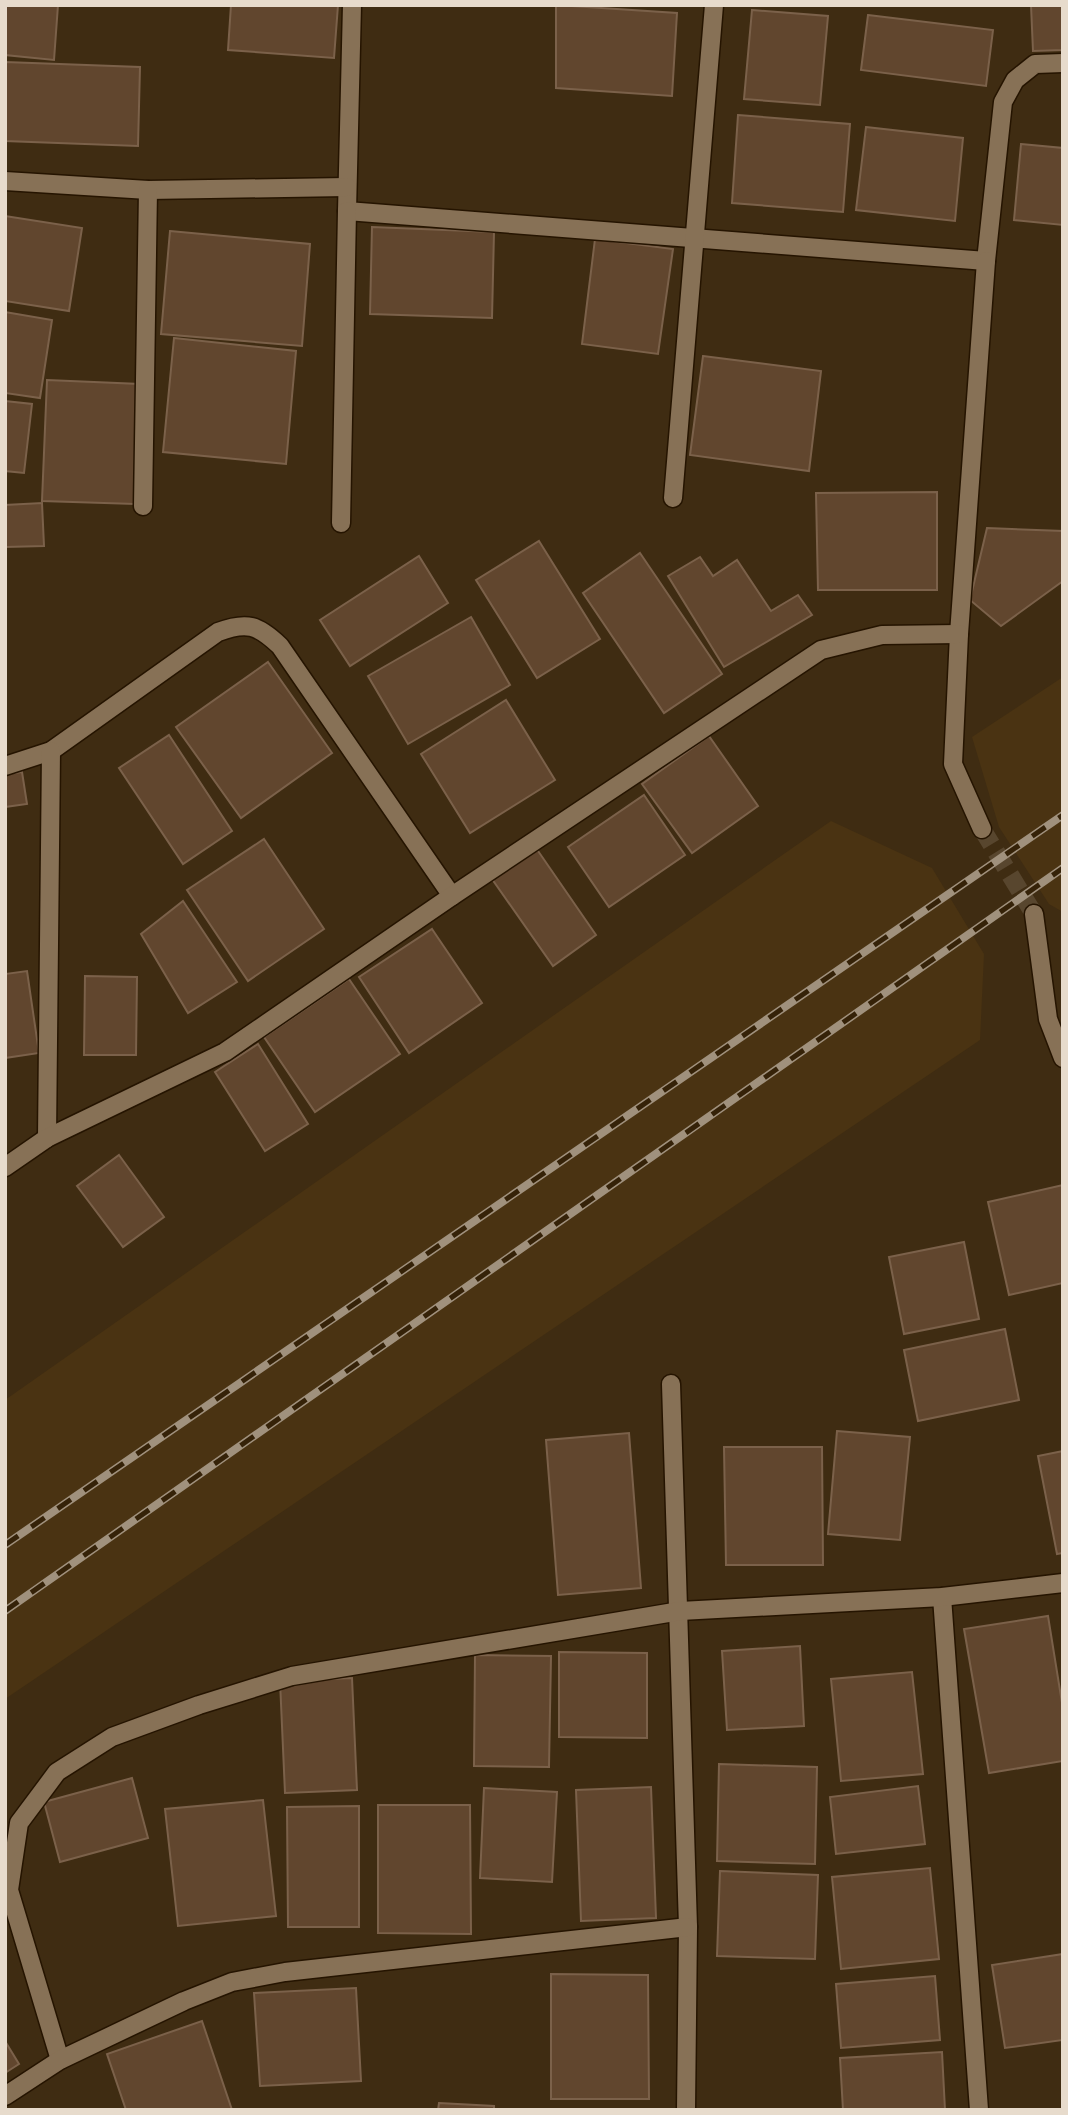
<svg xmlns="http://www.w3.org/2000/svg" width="1068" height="2115" viewBox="0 0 1068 2115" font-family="'Work Sans',sans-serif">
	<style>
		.built { fill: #4a3312 }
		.building { fill: #61462e; stroke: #7b614a; stroke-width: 2 }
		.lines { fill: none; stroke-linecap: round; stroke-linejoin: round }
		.minor-tunnel { stroke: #58462e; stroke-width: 18; stroke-dasharray: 18 9; stroke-linecap: butt }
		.minor-casing { stroke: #251400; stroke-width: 21 }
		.minor { stroke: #877156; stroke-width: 18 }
		.rail-casing { stroke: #a0917d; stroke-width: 8 }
		.rail { stroke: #352208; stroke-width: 5; stroke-dasharray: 16; stroke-linecap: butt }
	</style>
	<rect width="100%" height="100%" fill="#3f2c12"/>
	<!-- built -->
	<g class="built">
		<polygon points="1063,677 1063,912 1049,904 999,827 972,737"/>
		<polygon points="831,821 932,868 984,954 980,1040 5,1699 5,1400"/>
	</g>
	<!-- building -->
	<g class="building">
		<polygon points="5,5 58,5 54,60 5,55"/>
		<polygon points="231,5 338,5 334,58 228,50"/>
		<polygon points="556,5 677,13 672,96 556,88"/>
		<polygon points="1031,5 1063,5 1063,50 1033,51"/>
		<polygon points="752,10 828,16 820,105 744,99"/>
		<polygon points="868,15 993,30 986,86 861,70"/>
		<polygon points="5,62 140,67 138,146 5,141"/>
		<polygon points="738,115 850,124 843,212 732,203"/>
		<polygon points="866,127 963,138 955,221 856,210"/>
		<polygon points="1021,144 1063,148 1063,225 1014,220"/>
		<polygon points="5,216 82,228 69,311 5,301"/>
		<polygon points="372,227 494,232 492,318 370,314"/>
		<polygon points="170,231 310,244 302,346 161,334"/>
		<polygon points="595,239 673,249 658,354 582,344"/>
		<polygon points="5,312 52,320 40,398 5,393"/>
		<polygon points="174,338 296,351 286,464 163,452"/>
		<polygon points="703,356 821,371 809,471 690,455"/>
		<polygon points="47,380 140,384 135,504 42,501"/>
		<polygon points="5,401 32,404 24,473 5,471"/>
		<polygon points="937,492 937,590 818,590 816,493"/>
		<polygon points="42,503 44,546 5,547 5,505"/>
		<polygon points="987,528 1063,531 1063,581 1001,626 970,600"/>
		<polygon points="539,541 600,639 537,678 476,580"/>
		<polygon points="640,553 722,674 664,713 583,593"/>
		<polygon points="419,556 448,603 350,666 320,620"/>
		<polygon points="700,557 713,576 737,560 771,611 798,595 812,615 724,667 668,576"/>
		<polygon points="471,617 510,685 408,744 368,676"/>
		<polygon points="268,662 332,753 241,818 176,727"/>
		<polygon points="506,700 555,780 470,833 421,754"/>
		<polygon points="169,735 232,831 183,864 119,768"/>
		<polygon points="709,736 758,806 692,853 642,784"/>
		<polygon points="22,772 27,804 5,807 5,774"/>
		<polygon points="644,795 685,855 609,907 568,847"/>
		<polygon points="264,839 324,929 248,981 187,890"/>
		<polygon points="536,848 596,935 553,966 492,879"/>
		<polygon points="183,901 237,982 188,1013 141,934"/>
		<polygon points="432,929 482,1003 409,1053 359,977"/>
		<polygon points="27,971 39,1053 5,1058 5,974"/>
		<polygon points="85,976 137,977 136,1055 84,1055"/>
		<polygon points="349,979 400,1054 315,1112 264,1037"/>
		<polygon points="258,1044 308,1124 265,1151 215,1072"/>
		<polygon points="119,1155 164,1217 123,1247 77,1186"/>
		<polygon points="1063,1185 1063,1283 1009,1295 988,1202"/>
		<polygon points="964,1242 979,1319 904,1334 889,1257"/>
		<polygon points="1005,1329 1019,1400 918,1421 904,1350"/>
		<polygon points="837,1431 910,1437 900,1540 828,1534"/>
		<polygon points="629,1433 641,1588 558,1595 546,1440"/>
		<polygon points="724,1447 822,1447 823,1565 726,1565"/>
		<polygon points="1063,1451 1063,1553 1057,1554 1038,1456"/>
		<polygon points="1048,1616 1063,1709 1063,1761 989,1773 964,1629"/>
		<polygon points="800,1646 804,1726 727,1730 722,1651"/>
		<polygon points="559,1652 647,1653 647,1738 559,1737"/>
		<polygon points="475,1655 551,1656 549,1767 474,1766"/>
		<polygon points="912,1672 923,1774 841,1781 831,1679"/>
		<polygon points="352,1678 357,1790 285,1793 280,1681"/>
		<polygon points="719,1764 817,1767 815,1864 717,1861"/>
		<polygon points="132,1778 148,1838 60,1862 44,1802"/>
		<polygon points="918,1786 925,1844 836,1854 830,1797"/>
		<polygon points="651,1787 656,1918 581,1921 576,1790"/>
		<polygon points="484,1788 557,1792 552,1882 480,1878"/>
		<polygon points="263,1800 276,1916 178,1926 165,1809"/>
		<polygon points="378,1805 470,1805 471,1934 378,1933"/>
		<polygon points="359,1806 359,1927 288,1927 287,1807"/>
		<polygon points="930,1868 939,1959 841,1969 832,1877"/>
		<polygon points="720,1871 818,1875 815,1959 717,1956"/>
		<polygon points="1063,1954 1063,2040 1005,2048 992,1965"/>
		<polygon points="551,1974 648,1975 649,2099 551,2099"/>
		<polygon points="935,1976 940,2040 841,2048 836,1984"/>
		<polygon points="356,1988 361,2081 260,2086 254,1993"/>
		<polygon points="202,2021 232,2110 126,2110 107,2054"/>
		<polygon points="5,2041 19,2064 5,2073"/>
		<polygon points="942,2052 945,2110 843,2110 840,2058"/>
		<polygon points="439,2103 494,2106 494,2110 438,2110"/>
	</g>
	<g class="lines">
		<!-- minor-tunnel -->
		<polyline class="minor-tunnel" points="982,829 1034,914"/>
		<!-- minor casing -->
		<g class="minor-casing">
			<g id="minor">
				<polyline points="352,5 347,211 986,261 1003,102 1015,80 1035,64 1063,63"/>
				<polyline points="5,181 148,190 347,187"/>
				<polyline points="673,498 714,5"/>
				<polyline points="143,506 148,190"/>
				<polyline points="341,523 347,211"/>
				<path d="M 5,766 L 51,751 L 218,632 C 247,621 258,625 280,646 L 452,896"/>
				<polyline points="982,829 953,764 959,634 986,261"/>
				<polyline points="1034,914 1048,1019 1063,1058"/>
				<polyline points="47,1138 51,751"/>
				<polyline points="5,1167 47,1138 225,1052 452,896 821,650 882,635 959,634"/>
				<polyline points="671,1384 688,1927 686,2110"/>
				<polyline points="942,1597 979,2110"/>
				<polyline points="60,2060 9,1890 19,1823 57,1772 112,1737 199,1705 292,1676 680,1611 942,1597 1063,1583"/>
				<polyline points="5,2096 60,2060 184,2001 232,1982 285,1972 688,1927"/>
			</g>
		</g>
		<!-- minor -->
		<use href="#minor" class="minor"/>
		<!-- rail casing -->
		<g class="rail-casing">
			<g id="rail">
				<polyline points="5,1545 1063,815"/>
				<polyline points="5,1611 1063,868"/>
			</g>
		</g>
		<!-- rail -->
		<use href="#rail" class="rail"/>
	</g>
	<!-- border -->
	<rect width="1068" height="2115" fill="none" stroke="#e7dbcc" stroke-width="14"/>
</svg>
